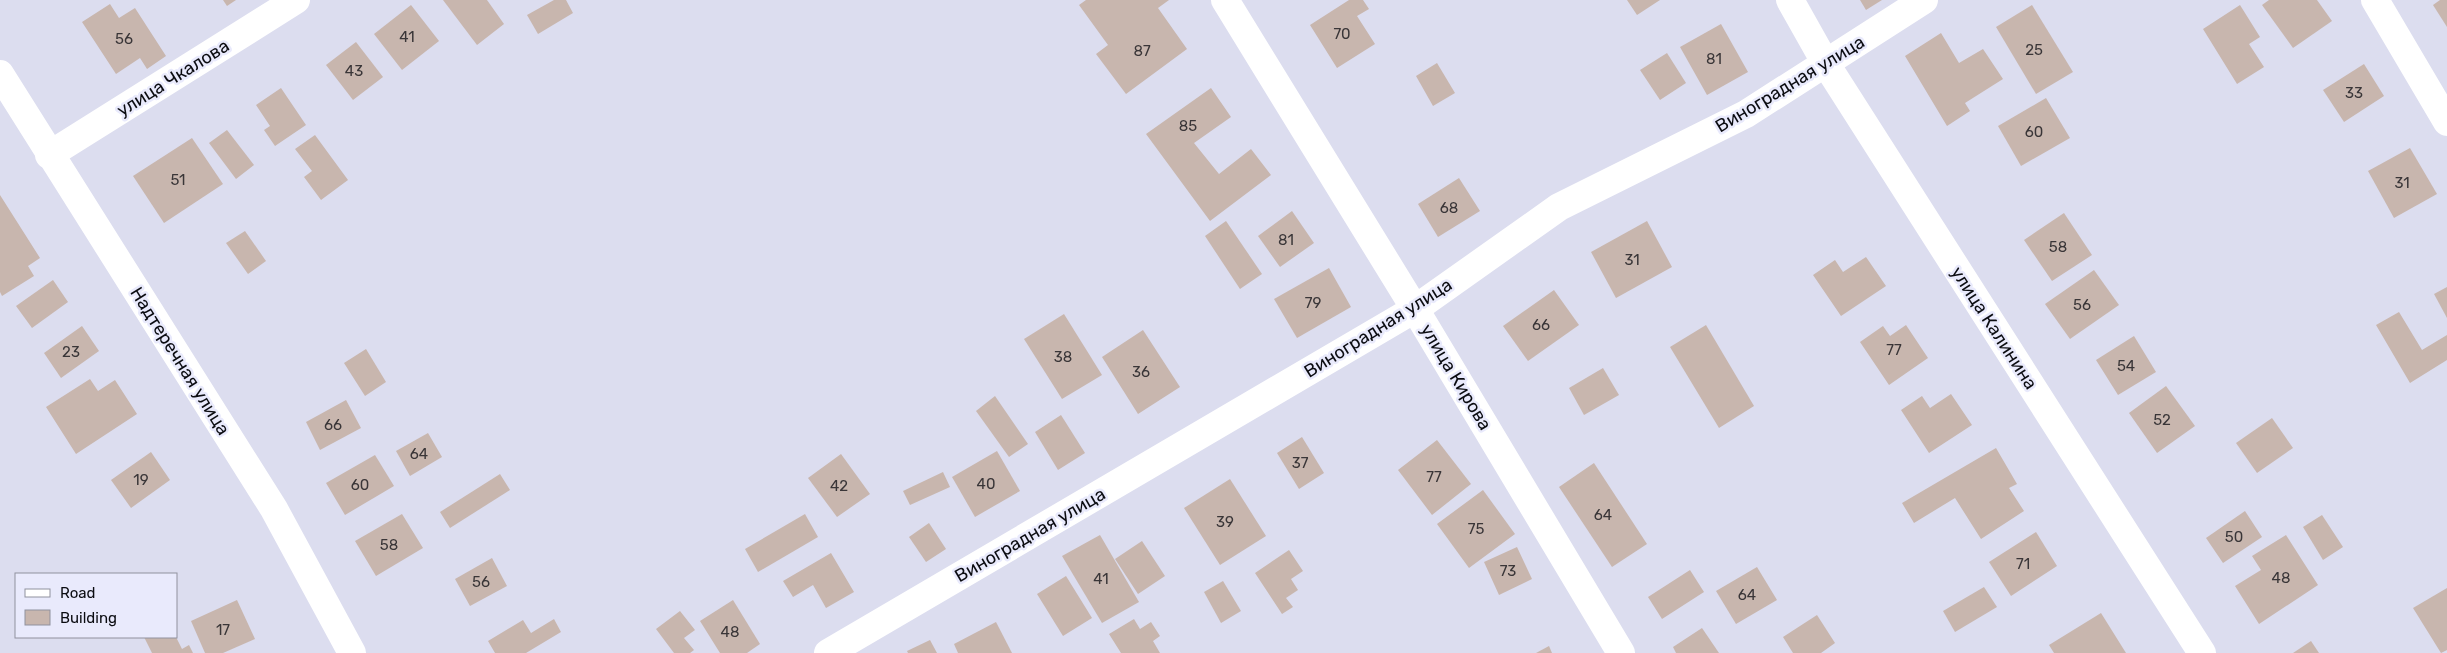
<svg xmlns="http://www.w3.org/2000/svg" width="2447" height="653" viewBox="0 0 2447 653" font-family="Rubik,sans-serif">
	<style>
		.building { fill: #c8b6ae }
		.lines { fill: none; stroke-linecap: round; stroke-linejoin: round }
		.minor { stroke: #fff; stroke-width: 28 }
		.labels { text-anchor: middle; stroke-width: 5; stroke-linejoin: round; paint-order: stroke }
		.number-label { font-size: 15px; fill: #3a3638 }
		.street-label { font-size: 18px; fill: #0b0c11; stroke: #e9eafc }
	</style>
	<rect width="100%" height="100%" fill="#dcddef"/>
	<!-- building -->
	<g class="building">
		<polygon points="223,0 236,0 227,6"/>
		<polygon points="443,0 487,0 504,24 477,45"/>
		<polygon points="554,0 566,0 573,13 538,34 527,15"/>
		<polygon points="1086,0 1169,0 1158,8 1187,49 1126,94 1096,54 1108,45 1079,5"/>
		<polygon points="1349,0 1363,0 1369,9 1357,16 1375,44 1337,68 1310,25"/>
		<polygon points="1627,0 1660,0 1637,15"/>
		<polygon points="1860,0 1882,0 1866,10"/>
		<polygon points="2269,0 2317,0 2332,21 2293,48 2262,5"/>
		<polygon points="2440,0 2447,0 2447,27 2433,5"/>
		<polygon points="110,4 119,18 135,8 166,56 147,69 140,58 116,74 82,22"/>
		<polygon points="411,5 439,41 402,70 374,34"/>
		<polygon points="2032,5 2073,72 2036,94 1996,27"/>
		<polygon points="2240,5 2260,37 2249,44 2264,67 2237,84 2203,29"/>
		<polygon points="1721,24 1748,72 1707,95 1680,47"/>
		<polygon points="1941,33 1959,63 1983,49 2003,79 1965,103 1970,111 1947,126 1905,56"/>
		<polygon points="356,42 383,77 353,100 326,65"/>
		<polygon points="1667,53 1686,83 1660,100 1640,70"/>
		<polygon points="1437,63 1455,93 1433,106 1416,76"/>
		<polygon points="2364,64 2384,96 2344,122 2323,90"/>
		<polygon points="281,88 306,125 275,146 264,130 270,126 256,105"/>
		<polygon points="1211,88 1231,117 1194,143 1219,174 1251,149 1271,175 1210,221 1146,134"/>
		<polygon points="2046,98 2070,138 2021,166 1998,126"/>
		<polygon points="227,130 254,165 236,179 209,143"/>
		<polygon points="315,135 348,180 321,200 304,177 312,171 295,149"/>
		<polygon points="192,138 223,184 164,223 133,176"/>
		<polygon points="2410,148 2437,194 2394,218 2368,171"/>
		<polygon points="1459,178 1480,211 1438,237 1418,204"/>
		<polygon points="0,195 40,258 28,266 34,276 2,296 0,292"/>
		<polygon points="1292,211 1314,243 1280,267 1258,236"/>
		<polygon points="2064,213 2092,255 2052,281 2024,240"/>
		<polygon points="1226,221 1262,274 1240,289 1205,236"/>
		<polygon points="1647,221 1672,267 1616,298 1591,252"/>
		<polygon points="245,231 266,261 248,274 226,243"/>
		<polygon points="1866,257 1886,286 1841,316 1813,275 1835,260 1843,272"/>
		<polygon points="1329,268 1351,307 1297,338 1274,299"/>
		<polygon points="2094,270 2119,305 2070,339 2045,304"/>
		<polygon points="53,280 68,302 32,328 16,306"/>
		<polygon points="2447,287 2447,318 2434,294"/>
		<polygon points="1554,290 1579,325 1528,361 1503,326"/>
		<polygon points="2399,312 2422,350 2447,335 2447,360 2410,383 2376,325"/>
		<polygon points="1064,314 1102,375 1062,399 1024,339"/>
		<polygon points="1706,325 1754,406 1719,428 1670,347"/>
		<polygon points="1906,325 1928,358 1889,385 1860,342 1883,326 1890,336"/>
		<polygon points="82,326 99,351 61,378 44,353"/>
		<polygon points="1143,330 1180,387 1138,414 1102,357"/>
		<polygon points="2134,336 2156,372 2118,395 2096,360"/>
		<polygon points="366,349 386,382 365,396 344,363"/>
		<polygon points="1603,368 1619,395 1584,415 1569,388"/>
		<polygon points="90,379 98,391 115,380 137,414 76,454 46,407"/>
		<polygon points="2166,386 2195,426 2157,453 2129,413"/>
		<polygon points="1951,394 1972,425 1929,453 1901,410 1922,396 1930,408"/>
		<polygon points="995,396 1028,444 1009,457 976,411"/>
		<polygon points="346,400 361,428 320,450 306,422"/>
		<polygon points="1061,415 1085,453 1058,470 1035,432"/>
		<polygon points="2272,418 2293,448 2257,473 2236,443"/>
		<polygon points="428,433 442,457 410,476 396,451"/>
		<polygon points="1302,437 1324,473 1299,489 1277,453"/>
		<polygon points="1437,440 1471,484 1432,515 1398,470"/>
		<polygon points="1996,448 2017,484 2009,488 2024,511 1981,539 1955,498 1914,523 1902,503"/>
		<polygon points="997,451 1020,491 975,517 952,477"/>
		<polygon points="151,452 170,480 131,508 111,480"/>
		<polygon points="841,454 870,494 837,517 808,478"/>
		<polygon points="375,455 394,486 345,515 326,483"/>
		<polygon points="1594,463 1647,544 1612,567 1559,487"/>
		<polygon points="943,472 950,487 910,505 903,491"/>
		<polygon points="500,474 510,490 450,528 440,512"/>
		<polygon points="1230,479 1266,536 1220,565 1184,508"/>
		<polygon points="1483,490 1515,534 1469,568 1437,524"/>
		<polygon points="2245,511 2262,537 2223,563 2206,538"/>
		<polygon points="402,514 423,548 376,576 355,541"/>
		<polygon points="805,514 818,537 758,572 745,549"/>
		<polygon points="2322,515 2343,547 2323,560 2303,527"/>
		<polygon points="929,523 946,549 926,562 909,537"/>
		<polygon points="2036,532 2057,566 2011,596 1989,562"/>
		<polygon points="1100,535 1139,602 1102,623 1062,556"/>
		<polygon points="2286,535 2318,585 2259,624 2235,586 2261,570 2252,556"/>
		<polygon points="1142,541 1165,576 1138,594 1115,559"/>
		<polygon points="1517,547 1532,579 1499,595 1484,562"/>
		<polygon points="1289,550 1303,571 1291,579 1298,590 1286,598 1293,607 1282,614 1255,573"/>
		<polygon points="831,553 854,592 826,608 813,585 793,597 783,581"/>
		<polygon points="492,558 507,586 470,606 455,579"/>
		<polygon points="1757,567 1777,600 1736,624 1716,591"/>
		<polygon points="1690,570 1704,592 1662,619 1648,597"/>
		<polygon points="1066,576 1092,618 1063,636 1037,594"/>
		<polygon points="1223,581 1241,611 1221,623 1204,592"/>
		<polygon points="1984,587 1997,607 1955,632 1943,611"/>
		<polygon points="2447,588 2447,650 2441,653 2413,608"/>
		<polygon points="237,600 255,639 223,653 205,653 191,621"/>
		<polygon points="733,600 760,644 747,653 720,653 700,621"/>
		<polygon points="680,611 695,630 684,638 694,650 690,653 674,653 656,629"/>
		<polygon points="2101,613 2126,653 2054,653 2049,645"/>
		<polygon points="1817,615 1835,643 1821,653 1793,653 1783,637"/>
		<polygon points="554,619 561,632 526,653 495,653 488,641 523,620 531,633"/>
		<polygon points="1134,619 1140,629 1151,622 1160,636 1153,641 1160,653 1121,653 1109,634"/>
		<polygon points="996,622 1012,653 958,653 954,644"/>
		<polygon points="1702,628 1719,653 1676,653 1673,647"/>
		<polygon points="144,637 176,637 182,649 189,645 193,653 152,653"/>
		<polygon points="930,640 937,653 908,653 907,651"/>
		<polygon points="2311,641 2319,653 2293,653"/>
		<polygon points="1549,646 1552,653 1536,653"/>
	</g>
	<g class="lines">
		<!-- minor -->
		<g class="minor">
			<polyline points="1225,0 1415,309 1621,653"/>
			<polyline points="1790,0 1826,64 2202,653"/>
			<polyline points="2375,0 2447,122"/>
			<polyline points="0,74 274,509 352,653"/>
			<polyline points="49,155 296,0"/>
			<polyline points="828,653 1415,309 1559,207 1746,114 1924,0"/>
		</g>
	</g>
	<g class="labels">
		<!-- number labels -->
		<g class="number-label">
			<text x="1342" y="39">70</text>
			<text x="407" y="42">41</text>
			<text x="124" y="44">56</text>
			<text x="2034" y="55">25</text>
			<text x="1142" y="56">87</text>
			<text x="1714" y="64">81</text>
			<text x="354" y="76">43</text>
			<text x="2354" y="98">33</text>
			<text x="1188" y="131">85</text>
			<text x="2034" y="137">60</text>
			<text x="178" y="185">51</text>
			<text x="2402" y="188">31</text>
			<text x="1449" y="213">68</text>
			<text x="1286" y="245">81</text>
			<text x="2058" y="252">58</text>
			<text x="1632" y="265">31</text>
			<text x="1313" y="308">79</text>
			<text x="2082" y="310">56</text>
			<text x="1541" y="330">66</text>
			<text x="1894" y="355">77</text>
			<text x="71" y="357">23</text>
			<text x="1063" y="362">38</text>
			<text x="2126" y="371">54</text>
			<text x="1141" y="377">36</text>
			<text x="2162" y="425">52</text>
			<text x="333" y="430">66</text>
			<text x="419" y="459">64</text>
			<text x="1300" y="468">37</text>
			<text x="1434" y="482">77</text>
			<text x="141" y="485">19</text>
			<text x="986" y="489">40</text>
			<text x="360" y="490">60</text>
			<text x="839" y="491">42</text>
			<text x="1603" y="520">64</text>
			<text x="1225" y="527">39</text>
			<text x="1476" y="534">75</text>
			<text x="2234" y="542">50</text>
			<text x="389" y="550">58</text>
			<text x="2023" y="569">71</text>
			<text x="1508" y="576">73</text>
			<text x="2281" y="583">48</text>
			<text x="1101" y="584">41</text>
			<text x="481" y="587">56</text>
			<text x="1747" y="600">64</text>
			<text x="223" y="635">17</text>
			<text x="730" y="637">48</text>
		</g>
		<!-- street labels -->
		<g class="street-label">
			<text transform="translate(173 78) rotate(-32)" y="6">улица Чкалова</text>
			<text transform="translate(1790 84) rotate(-31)" y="6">Виноградная улица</text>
			<text transform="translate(1378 328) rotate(-32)" y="6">Виноградная улица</text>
			<text transform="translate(1994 328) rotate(57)" y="6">улица Калинина</text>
			<text transform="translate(180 361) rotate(58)" y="6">Надтеречная улица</text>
			<text transform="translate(1456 377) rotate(59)" y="6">улица Кирова</text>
			<text transform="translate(1030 535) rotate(-30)" y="6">Виноградная улица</text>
		</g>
	</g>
	<!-- legend -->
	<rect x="15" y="573" width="162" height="65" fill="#e9eafc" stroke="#90919e"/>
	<rect x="25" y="589" width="25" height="8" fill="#ffffff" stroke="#90919e"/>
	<text x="60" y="598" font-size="15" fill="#0b0c11">Road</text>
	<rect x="25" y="610" width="25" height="15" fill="#c8b6ae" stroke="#90919e"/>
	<text x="60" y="623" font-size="15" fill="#0b0c11">Building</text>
</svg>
